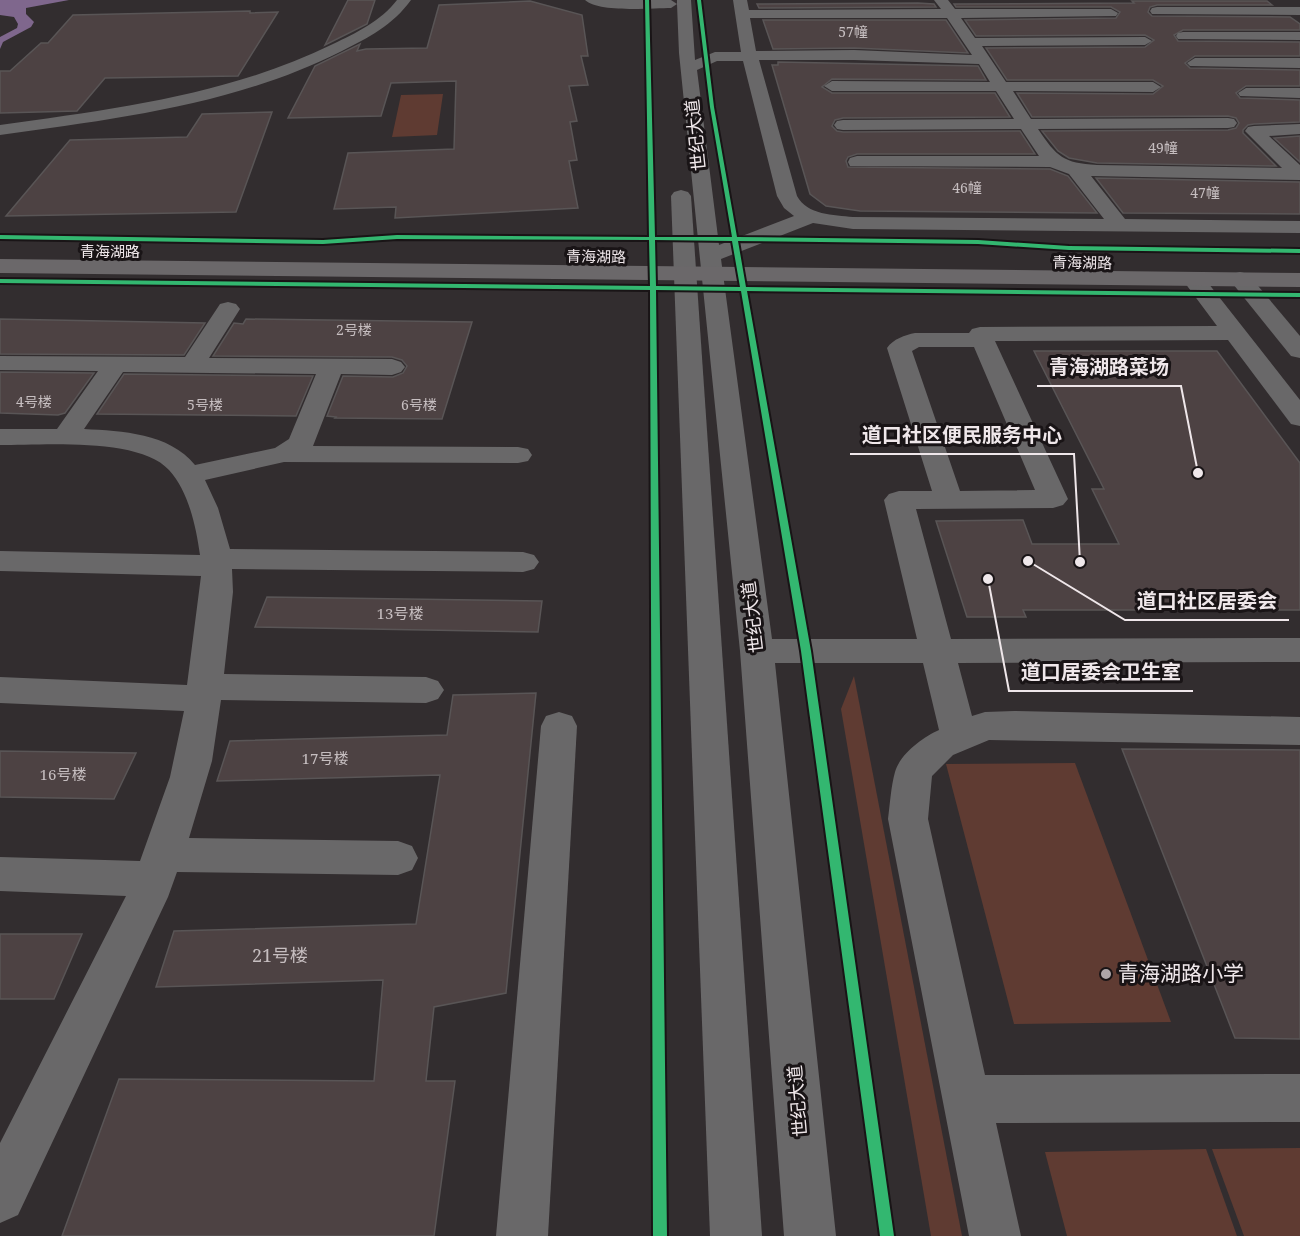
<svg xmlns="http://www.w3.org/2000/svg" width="1300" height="1236" viewBox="0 0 1300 1236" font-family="'Noto Serif','Noto Sans SC',serif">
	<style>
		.green { fill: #5f3b32 }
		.water { fill: #7f678d }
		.building { fill: #4d4243; stroke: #595556; stroke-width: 1.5 }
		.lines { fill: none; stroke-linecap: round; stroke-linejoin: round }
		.minor { fill: #696869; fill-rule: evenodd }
		.major { fill: #6b686a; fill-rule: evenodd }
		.cycleway-casing { stroke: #191416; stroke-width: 4 }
		.cycleway { fill: #33b770; fill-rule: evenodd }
		.poi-dot { fill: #ada6a9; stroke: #191416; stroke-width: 2 }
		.labels { text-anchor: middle; stroke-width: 6; stroke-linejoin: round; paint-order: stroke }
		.far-number-label { font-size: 14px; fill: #c6bec0 }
		.far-street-label { font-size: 15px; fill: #efe7ea; stroke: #191416 }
		.number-label { font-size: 15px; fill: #c6bec0 }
		.street-label { font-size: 18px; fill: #efe7ea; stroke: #191416 }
		.near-number-label { font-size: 18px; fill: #c6bec0 }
		.near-poi-label { font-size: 21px; fill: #efe7ea; stroke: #191416; text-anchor: start }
		.leader { fill: none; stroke: #efe7ea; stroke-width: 2 }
		.callout-dot { fill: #efe7ea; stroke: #191416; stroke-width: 2 }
		.callout-label { font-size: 20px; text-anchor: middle; font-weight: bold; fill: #efe7ea; stroke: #191416; stroke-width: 6; stroke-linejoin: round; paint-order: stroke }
	</style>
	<rect width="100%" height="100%" fill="#322d2f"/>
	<!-- green -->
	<g class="green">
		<polygon points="443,94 437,135 392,137 401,95"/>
		<polygon points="854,676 860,707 962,1236 931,1236 841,709"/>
		<polygon points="1075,763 1171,1022 1014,1024 946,764"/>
		<polygon points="1300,1148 1300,1236 1244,1236 1212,1149"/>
		<polygon points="1206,1149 1237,1236 1067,1236 1045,1152"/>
	</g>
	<!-- water -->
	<polygon class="water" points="0,0 69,0 26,8 26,14 34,22 31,27 3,42 0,49 0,37 17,28 18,24 14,17 0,15"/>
	<!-- building -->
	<g class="building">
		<polygon points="348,0 375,0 367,24 325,45"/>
		<polygon points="530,1 582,15 588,56 581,56 588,85 569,86 577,121 570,122 577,160 569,161 578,208 395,218 396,207 334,209 348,153 454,149 456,81 391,83 381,116 288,118 315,66 360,44 357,51 366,49 427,48 439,5"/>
		<polygon points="1132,1 1267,1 1272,5 1157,5 1150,7 1148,12 1152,16 1290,17 1300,24 1300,30 1183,30 1174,35 1178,41 1300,42 1300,56 1195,56 1185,63 1190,68 1300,70 1300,86 1246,86 1236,93 1240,98 1300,100 1300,122 1254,124 1248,125 1243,130 1243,133 1276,166 1097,163 1069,158 1058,151 1042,131 1228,130 1236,128 1239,123 1236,118 1228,116 1032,117 1017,93 1153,94 1163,86 1153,80 1007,80 986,48 1145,47 1154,40 1145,35 976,36 965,20 1116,18 1120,12 1111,7 956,7 954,4 1134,3"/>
		<polygon points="918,3 934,4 936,7 759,8 757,4"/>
		<polygon points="250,11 250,13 278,12 238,76 105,78 77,111 0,113 0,71 10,71 41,43 48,43 73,15"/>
		<polygon points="763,20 946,20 968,53 854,48 773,49"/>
		<polygon points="778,62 978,66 986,80 832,79 822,87 832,93 995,93 1010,117 843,118 835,120 832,126 837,131 843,132 1020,131 1035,154 857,154 848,157 846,161 848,167 1050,169 1068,176 1097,213 860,211 826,206 810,194 772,65 778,65"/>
		<polygon points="272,112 236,212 6,216 70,140 187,137 202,114"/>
		<polygon points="1300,136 1300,162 1274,138"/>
		<polygon points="1096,178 1300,182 1300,214 1123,213"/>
		<polygon points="0,319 205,323 184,355 0,354"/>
		<polygon points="246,319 472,322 442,419 335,418 336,417 327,416 343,376 393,377 403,373 407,366 402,360 392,357 213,356 234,323 243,324"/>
		<polygon points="1034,351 1217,351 1300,463 1300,610 1023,610 1026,617 967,617 936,521 1023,520 1032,544 1119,544 1092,489 1104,489"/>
		<polygon points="0,372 94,373 65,413 58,415 0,413"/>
		<polygon points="124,374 313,376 296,416 97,414"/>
		<polygon points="267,597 542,601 538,632 255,627"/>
		<polygon points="536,693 506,993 434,1007 426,1081 455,1081 434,1236 62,1236 119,1079 374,1081 383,980 156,987 174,931 416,924 440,775 217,781 230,741 447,735 453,695"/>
		<polygon points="1122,749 1300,750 1300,1039 1235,1038"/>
		<polygon points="0,751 136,753 114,799 0,797"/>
		<polygon points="0,934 82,934 54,999 0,999"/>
	</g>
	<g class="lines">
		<!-- minor -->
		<g class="minor">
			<path d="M 397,0 L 411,0 C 393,25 368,38 342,51 C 235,105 116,119 0,135 L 0,125 C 114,109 229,95 333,44 C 356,33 381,21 397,0 Z"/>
			<path d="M 585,0 L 671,0 L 677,4 L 677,0 L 691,0 L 695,60 L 715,52 L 741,52 L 733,0 L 747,0 L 749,10 L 941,9 L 934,0 L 948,0 L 955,9 L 1111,9 L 1118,13 L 1116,16 L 961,18 L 975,38 L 1145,37 L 1152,41 L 1145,45 L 982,46 L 1006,82 L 1153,82 L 1161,87 L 1153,92 L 1013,91 L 1031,119 L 1228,118 L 1234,119 L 1237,123 L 1234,127 L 1228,128 L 1038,129 C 1057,157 1063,163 1097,165 L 1282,168 L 1245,131 L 1248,127 L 1254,126 L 1300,124 L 1300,134 L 1269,136 L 1300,165 L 1300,180 L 1091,176 L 1125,219 L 1300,221 L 1300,233 L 853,229 L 813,223 L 721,259 L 772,639 L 917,639 L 884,500 L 889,494 L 899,491 L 932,491 L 887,348 C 893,339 905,335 915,333 L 969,333 L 972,329 L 980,327 L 1217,326 L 1182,279 L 1185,274 L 1193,272 L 1201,274 L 1300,400 L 1300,426 L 1291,424 L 1228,340 L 995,341 L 1068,499 L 1063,505 L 1053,508 L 916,509 L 951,639 L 1300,638 L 1300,662 L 958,663 L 972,716 L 985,712 L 1014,711 L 1300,717 L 1300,745 L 989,740 L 953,755 L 932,776 L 928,819 L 985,1075 L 1300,1074 L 1300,1122 L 996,1123 L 1021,1236 L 969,1236 L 888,819 C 890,804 891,786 895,772 C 900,754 923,737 939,730 L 923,663 L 775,663 L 836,1236 L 784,1236 L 740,651 L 679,53 L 677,4 L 671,8 C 652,8 599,13 585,0 ZM 750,18 L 947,18 L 972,55 L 854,50 L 756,51 ZM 759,60 L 854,60 L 979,64 L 990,82 L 832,81 L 824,86 L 832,91 L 996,91 L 1014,119 L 843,120 L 837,121 L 834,125 L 837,129 L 843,130 L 1021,129 L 1039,156 L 857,156 L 850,158 L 848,162 L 850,166 L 1050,167 L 1069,174 L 1104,219 L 853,217 C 834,215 807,215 797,196 ZM 717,61 L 743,61 L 777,196 L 784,208 L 794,216 L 719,245 L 697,70 ZM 919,347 L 974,347 L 1035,490 L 960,491 L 912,351 Z"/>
			<polygon points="1157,7 1300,7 1300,15 1152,14 1150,11 1152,8"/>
			<polygon points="1183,32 1300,32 1300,40 1178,39 1176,36 1178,33"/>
			<polygon points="1195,58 1300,58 1300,68 1190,66 1187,63"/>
			<polygon points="1246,88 1300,88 1300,98 1240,96 1238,93"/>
			<polygon points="681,190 688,192 691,196 762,1236 710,1236 671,196 674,192"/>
			<polygon points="1240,272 1248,274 1300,336 1300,358 1291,356 1229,279 1232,274"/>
			<path d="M 228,302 L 236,304 L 240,309 L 209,358 L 392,359 L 401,362 L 405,367 L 401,372 L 392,375 L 341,374 L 313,446 L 518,447 L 528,449 L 532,455 L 528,461 L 518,463 L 284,462 L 205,480 L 218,508 L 230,549 L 523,552 L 534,555 L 539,562 L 534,569 L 523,572 L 232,569 L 233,592 L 224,674 L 426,677 L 438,681 L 444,690 L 438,699 L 426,703 L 221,700 L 212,761 L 189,838 L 398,841 L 412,846 L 418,858 L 412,870 L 398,875 L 177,872 L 168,897 L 18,1215 L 0,1223 L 0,1143 L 126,896 L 0,891 L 0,857 L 140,861 L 170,777 L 184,711 L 0,703 L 0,677 L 187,685 L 201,576 L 0,571 L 0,551 L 200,555 C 196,527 189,492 169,470 C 140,437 42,445 0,445 L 0,429 L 57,429 L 98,371 L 0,370 L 0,356 L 185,357 L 220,304 ZM 123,372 L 316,374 L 289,439 L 275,448 L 195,465 C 169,433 122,431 84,429 Z"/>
			<polygon points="559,712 572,716 577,726 548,1236 496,1236 541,726 546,716"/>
		</g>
		<!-- major -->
		<polygon class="major" points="0,259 1300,273 1300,287 0,273"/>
		<!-- cycleway casing -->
		<g class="cycleway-casing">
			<path id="cycleway" d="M 645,0 L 649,0 L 655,237 L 732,237 L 710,107 L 697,0 L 701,0 L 714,107 L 737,237 L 978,240 L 1069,246 L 1300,249 L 1300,253 L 1069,250 L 978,244 L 738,241 L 746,287 L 1300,293 L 1300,297 L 747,291 L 811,651 L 894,1236 L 880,1236 L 801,651 L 741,291 L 656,290 L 667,1236 L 653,1236 L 650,290 L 0,283 L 0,279 L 650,286 L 649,240 L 397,239 L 323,244 L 0,239 L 0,235 L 323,240 L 397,235 L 649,237 ZM 655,240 L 732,241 L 740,287 L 656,286 Z"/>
		</g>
		<!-- cycleway -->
		<use href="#cycleway" class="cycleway"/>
	</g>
	<!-- markers -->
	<circle class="poi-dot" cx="1106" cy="974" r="6"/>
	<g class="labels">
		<!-- far-number labels -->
		<g class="far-number-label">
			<text x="853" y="37">57幢</text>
			<text x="1163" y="153">49幢</text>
			<text x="967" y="193">46幢</text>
			<text x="1205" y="198">47幢</text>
			<text x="354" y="335">2号楼</text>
			<text x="34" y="407">4号楼</text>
			<text x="205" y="410">5号楼</text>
			<text x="419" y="410">6号楼</text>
		</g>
		<!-- far-street labels -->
		<g class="far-street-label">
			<text x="110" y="257">青海湖路</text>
			<text transform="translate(596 257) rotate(1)" y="5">青海湖路</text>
			<text transform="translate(1082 263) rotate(1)" y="5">青海湖路</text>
		</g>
		<!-- number labels -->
		<g class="number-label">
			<text x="400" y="619">13号楼</text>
			<text x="325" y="764">17号楼</text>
			<text x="63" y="780">16号楼</text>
		</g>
		<!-- street labels -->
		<g class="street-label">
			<text transform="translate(696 135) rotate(-96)" y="6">世纪大道</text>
			<text transform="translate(753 617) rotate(-97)" y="6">世纪大道</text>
			<text transform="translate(798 1101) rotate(-95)" y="6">世纪大道</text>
		</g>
		<!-- near-number labels -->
		<g class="near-number-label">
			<text x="280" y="962">21号楼</text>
		</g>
		<!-- near-poi labels -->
		<g class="near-poi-label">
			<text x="1118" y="981">青海湖路小学</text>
		</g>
	</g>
	<!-- callouts -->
	<path class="leader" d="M1198 473L1181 386H1037M1080 562L1074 454H850M1028 561L1125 620H1289M988 579L1009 691H1193"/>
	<g class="callout-dot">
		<circle cx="1198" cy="473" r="6"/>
		<circle cx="1080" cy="562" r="6"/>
		<circle cx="1028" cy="561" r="6"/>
		<circle cx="988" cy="579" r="6"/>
	</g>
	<g class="callout-label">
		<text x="1109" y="374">青海湖路菜场</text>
		<text x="962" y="442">道口社区便民服务中心</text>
		<text x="1207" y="608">道口社区居委会</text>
		<text x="1101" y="679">道口居委会卫生室</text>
	</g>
</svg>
